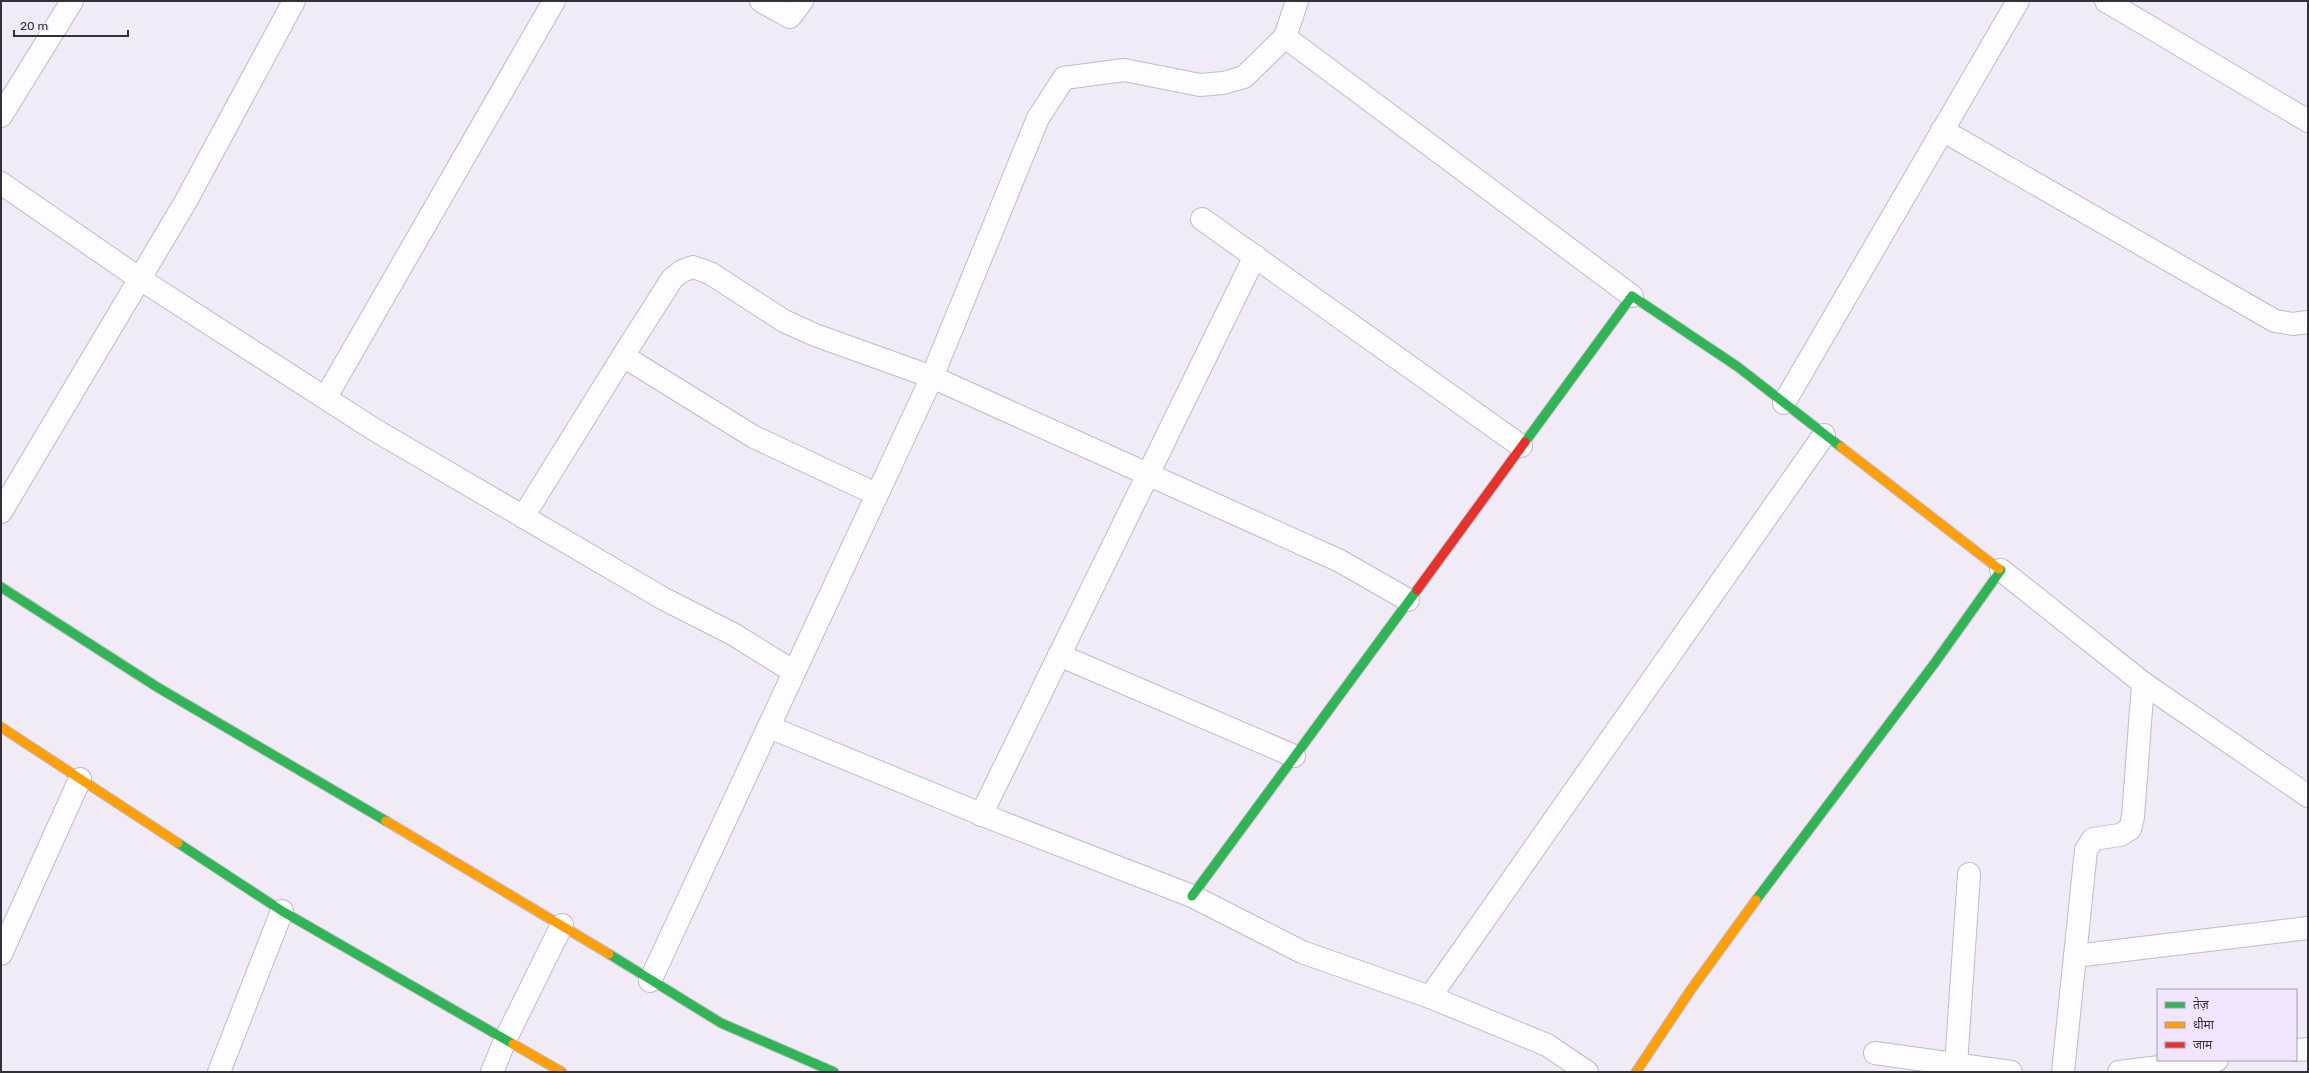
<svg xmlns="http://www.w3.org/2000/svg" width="2309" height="1073" viewBox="0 0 2309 1073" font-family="Rubik,'Noto Sans Devanagari',sans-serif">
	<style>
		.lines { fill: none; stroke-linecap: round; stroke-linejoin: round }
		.street-casing { stroke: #c0bbc5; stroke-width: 24 }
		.fast-casing { stroke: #c0bbc5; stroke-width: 11 }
		.slow-casing { stroke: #c0bbc5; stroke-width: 11 }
		.jam-casing { stroke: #c0bbc5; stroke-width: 11 }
		.street { stroke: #fdfcfe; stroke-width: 22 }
		.fast { stroke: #30b455; stroke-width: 9 }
		.slow { stroke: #ff9f0a; stroke-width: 9 }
		.jam { stroke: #e5322d; stroke-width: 9 }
	</style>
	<rect width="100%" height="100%" fill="#f1eaf7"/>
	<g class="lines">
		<!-- street casing -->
		<g class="street-casing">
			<g id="street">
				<polyline points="761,1 790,17 802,1"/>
				<polyline points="2106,1 2308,121"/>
				<polyline points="1285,37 1632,296"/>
				<polyline points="1,116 72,1"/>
				<polyline points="1942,130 2275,321 2293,324 2308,322"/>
				<polyline points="1,183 140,279 375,430 664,599 733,634 794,672"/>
				<polyline points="1202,219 1521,446"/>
				<polyline points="623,356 672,279 682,271 693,267 710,273 784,321 815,335 932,377 1103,454 1340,561 1408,600"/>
				<polyline points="326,397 554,1"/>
				<polyline points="1784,403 2018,1"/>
				<polyline points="1,512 186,201 294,1"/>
				<polyline points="523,517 623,356 754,437 876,494"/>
				<polyline points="2001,570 2143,683 2308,796"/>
				<polyline points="1059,655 1294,756"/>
				<polyline points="769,727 998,821 1192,896 1302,952 1430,997 1547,1045 1587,1072"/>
				<polyline points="981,815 1255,256"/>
				<polyline points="1,954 80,779"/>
				<polyline points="2075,956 2308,928"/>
				<polyline points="650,981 932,377 1038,118 1064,78 1124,70 1200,85 1223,83 1244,77 1285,37 1297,1"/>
				<polyline points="1430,997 1824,435"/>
				<polyline points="2296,1050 2308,1049"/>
				<polyline points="1875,1053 2011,1072"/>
				<polyline points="1956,1065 1969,874"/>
				<polyline points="219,1072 282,911"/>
				<polyline points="492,1072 506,1038 562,925"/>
				<polyline points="2063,1072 2086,850 2093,839 2120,835 2130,829 2133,817 2143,683"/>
				<polyline points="2119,1072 2217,1060"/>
			</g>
		</g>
		<!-- fast casing -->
		<g class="fast-casing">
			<g id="fast">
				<polyline points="1525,442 1632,296 1738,367 1841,447"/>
				<polyline points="1,587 157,687 386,821"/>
				<polyline points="178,843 282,911 513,1044"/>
				<polyline points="1192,896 1417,590"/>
				<polyline points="1756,900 1934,664 2001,570 1999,569"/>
				<polyline points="609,954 721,1023 834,1072"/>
			</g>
		</g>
		<!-- slow casing -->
		<g class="slow-casing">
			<g id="slow">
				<polyline points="1841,447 1999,569"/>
				<polyline points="1,727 178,843"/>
				<polyline points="386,821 609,954"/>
				<polyline points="513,1044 562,1072"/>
				<polyline points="1636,1072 1690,991 1756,900"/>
			</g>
		</g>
		<!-- jam casing -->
		<g class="jam-casing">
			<polyline id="jam" points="1417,590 1525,442"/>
		</g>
		<!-- street -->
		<use href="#street" class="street"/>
		<!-- fast -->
		<use href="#fast" class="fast"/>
		<!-- slow -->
		<use href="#slow" class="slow"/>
		<!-- jam -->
		<use href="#jam" class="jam"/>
	</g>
	<!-- border -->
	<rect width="2309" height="1073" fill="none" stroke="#342f39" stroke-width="4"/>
	<!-- legend -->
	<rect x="2157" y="989" width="140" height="72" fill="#f1e4fd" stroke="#a59caf"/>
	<rect x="2165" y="1002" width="20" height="6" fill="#30b455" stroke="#a59caf"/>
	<text x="2193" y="1009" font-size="12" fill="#342f39">तेज़</text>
	<rect x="2165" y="1022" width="20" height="6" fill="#ff9f0a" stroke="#a59caf"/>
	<text x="2193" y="1029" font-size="12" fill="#342f39">धीमा</text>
	<rect x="2165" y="1042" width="20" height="6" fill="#e5322d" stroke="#a59caf"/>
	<text x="2193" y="1049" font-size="12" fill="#342f39">जाम</text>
	<!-- scale -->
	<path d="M14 30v6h114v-6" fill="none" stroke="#342f39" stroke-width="2"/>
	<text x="20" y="30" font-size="12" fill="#342f39" stroke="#f1e4fd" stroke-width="3" paint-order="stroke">20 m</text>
</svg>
